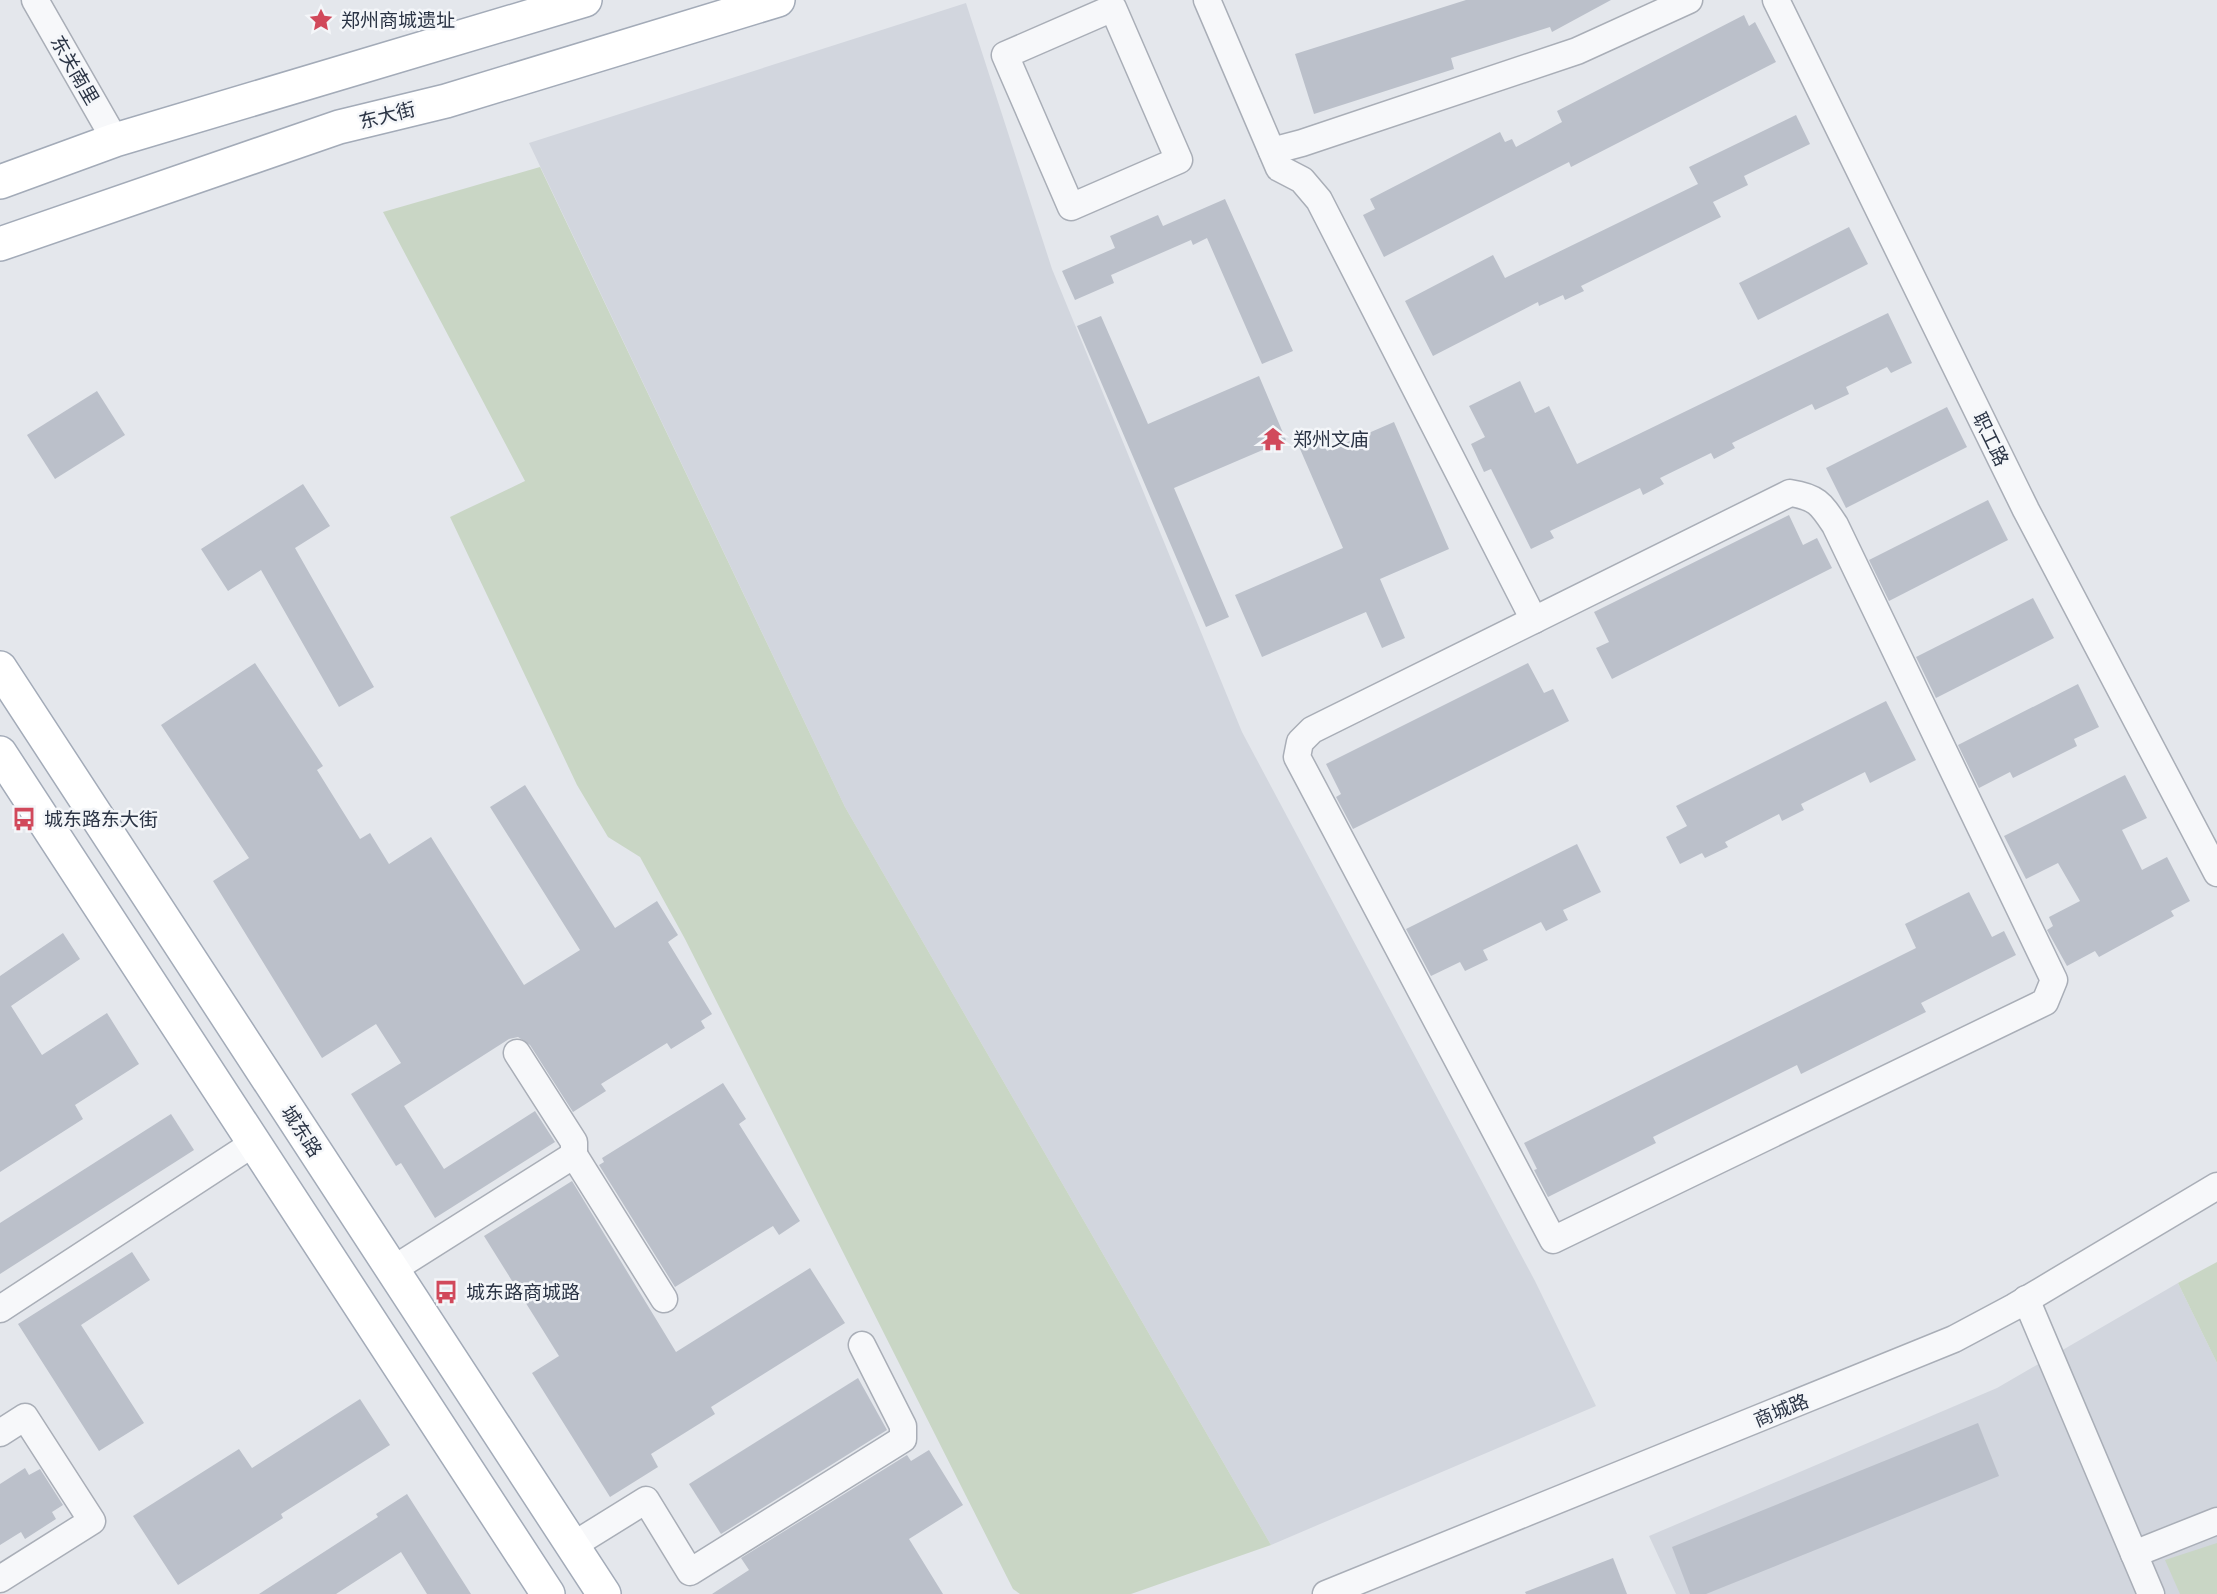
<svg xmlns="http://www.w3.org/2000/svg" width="2217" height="1594" viewBox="0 0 2217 1594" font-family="Commissioner,'Noto Sans SC',sans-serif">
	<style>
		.built { fill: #d2d6de }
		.green { fill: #c9d6c5 }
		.building { fill: #bbc0ca }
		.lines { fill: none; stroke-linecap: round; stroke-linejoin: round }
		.minor-casing { stroke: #a9aeb7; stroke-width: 29 }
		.major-casing { stroke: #a3abb8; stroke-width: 36 }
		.minor { stroke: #f7f8fa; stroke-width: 26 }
		.major { stroke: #fff; stroke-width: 33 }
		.labels { text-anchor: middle; stroke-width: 5; stroke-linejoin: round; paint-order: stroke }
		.poi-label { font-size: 19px; fill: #2b3445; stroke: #f4f6f9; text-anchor: start }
		.street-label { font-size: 19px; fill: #2b3445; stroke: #f4f6f9 }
	</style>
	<rect width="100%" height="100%" fill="#e4e7ec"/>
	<!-- built -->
	<g class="built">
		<polygon points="966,3 1052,269 1242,732 1535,1281 1596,1406 1271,1545 845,807 529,143"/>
		<polygon points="2178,1283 2217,1363 2217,1594 1676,1594 1649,1536 1997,1388"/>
	</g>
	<!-- green -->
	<g class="green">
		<polygon points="540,167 845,807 1271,1545 1131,1594 1020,1594 1013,1589 685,939 640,857 608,837 577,785 450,517 525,481 383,212"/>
		<polygon points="2217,1262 2217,1363 2178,1283"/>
		<polygon points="2217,1543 2217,1594 2180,1594 2165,1560"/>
	</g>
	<!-- building -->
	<g class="building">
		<polygon points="1466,0 1611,0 1552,32 1550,27 1451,58 1454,69 1314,114 1295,54"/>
		<polygon points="1744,15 1749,26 1755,22 1776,62 1571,167 1569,162 1384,257 1363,215 1375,209 1370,199 1500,132 1505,142 1512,139 1516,147 1562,122 1557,111"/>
		<polygon points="1796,115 1810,144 1744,176 1748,185 1713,202 1721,217 1581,286 1584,291 1565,300 1563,295 1539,306 1538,302 1433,356 1405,301 1493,255 1505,278 1698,184 1689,167"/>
		<polygon points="1225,199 1293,351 1262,364 1207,238 1193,245 1191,240 1111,275 1114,283 1075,300 1062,271 1115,248 1110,236 1158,215 1163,226"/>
		<polygon points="1849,227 1868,264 1758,320 1739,283"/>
		<polygon points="1888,313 1912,363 1891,373 1887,367 1846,387 1849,394 1815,410 1812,404 1732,443 1735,448 1714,459 1711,453 1660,478 1664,484 1643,495 1640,488 1550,531 1554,538 1531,549 1491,469 1484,472 1471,444 1485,437 1469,406 1520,381 1535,413 1549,406 1577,464"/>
		<polygon points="1101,316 1148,424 1259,376 1286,440 1174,488 1229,617 1206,627 1077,326"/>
		<polygon points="97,391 125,435 55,479 27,435"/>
		<polygon points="1947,407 1967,447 1846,508 1826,468"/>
		<polygon points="1394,422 1449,549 1380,579 1405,638 1382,648 1366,612 1262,657 1235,595 1343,548 1297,442 1319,433 1327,451"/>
		<polygon points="303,484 330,526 295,548 374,687 339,707 261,570 228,591 201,549"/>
		<polygon points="1988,500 2008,540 1889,601 1869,560"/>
		<polygon points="1789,515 1803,545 1817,538 1832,568 1612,679 1596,648 1609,642 1594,612"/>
		<polygon points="2033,598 2054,638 1936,698 1916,657"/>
		<polygon points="255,663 323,766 317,770 360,839 370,833 389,864 431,837 524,985 580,950 490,807 525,785 615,928 657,901 678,935 668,942 712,1014 701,1021 705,1028 671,1049 667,1043 601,1084 606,1091 573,1112 530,1045 518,1037 509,1039 404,1106 444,1169 535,1111 555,1142 435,1218 401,1163 396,1166 351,1094 401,1063 376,1024 322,1058 213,881 249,858 161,725"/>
		<polygon points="1528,663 1544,693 1553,689 1569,721 1353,829 1336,797 1341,794 1326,764"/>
		<polygon points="2078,684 2099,727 2074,739 2077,746 2013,778 2010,772 1979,788 1958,745"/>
		<polygon points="1886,701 1916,760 1870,783 1865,772 1801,804 1804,810 1782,821 1779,814 1725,842 1728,847 1705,858 1702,853 1680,864 1666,837 1687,826 1676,806"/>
		<polygon points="2125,775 2147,818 2122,830 2142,870 2167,857 2190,901 2171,911 2174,916 2099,957 2095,951 2067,966 2047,930 2053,926 2049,917 2080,901 2058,863 2026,879 2004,836"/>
		<polygon points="1577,844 1601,892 1563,910 1568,920 1546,931 1541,922 1483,950 1488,960 1465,971 1460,962 1431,976 1406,929"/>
		<polygon points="1969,892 1992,937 2004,931 2016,955 1921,1003 1926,1012 1801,1074 1797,1065 1653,1137 1656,1143 1548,1197 1534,1170 1537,1169 1524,1143 1916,948 1905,924"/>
		<polygon points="63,933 80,959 11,1006 42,1055 107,1013 139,1064 75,1105 83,1119 0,1172 0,976"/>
		<polygon points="723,1083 746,1119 739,1124 800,1221 779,1235 773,1226 675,1287 599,1165 604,1162 602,1158"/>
		<polygon points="171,1114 194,1150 0,1274 0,1223"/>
		<polygon points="572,1181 676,1352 810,1268 845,1323 711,1407 715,1414 651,1454 658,1467 610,1497 532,1373 559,1356 484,1236"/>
		<polygon points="132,1252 150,1280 81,1325 144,1423 99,1451 18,1324"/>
		<polygon points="858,1378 887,1430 721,1534 689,1484"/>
		<polygon points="360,1399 390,1445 281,1514 283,1518 178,1585 133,1516 239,1449 252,1468"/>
		<polygon points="1978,1423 1999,1476 1706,1594 1690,1594 1672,1547"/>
		<polygon points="929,1450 963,1505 909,1539 943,1594 712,1594 749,1570 741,1558 907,1455 911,1461"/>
		<polygon points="25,1468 29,1475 40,1469 63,1505 52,1512 56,1519 25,1539 21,1532 0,1545 0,1484"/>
		<polygon points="407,1494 471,1594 427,1594 401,1552 336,1594 259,1594 378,1517 376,1514"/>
		<polygon points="1613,1558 1627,1594 1526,1594 1525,1592"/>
	</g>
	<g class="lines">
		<!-- minor casing -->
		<g class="minor-casing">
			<g id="minor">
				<polyline points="35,0 115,140"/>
				<polyline points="1207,0 1279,168 1302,180 1319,200 1534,620"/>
				<polyline points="1776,0 2026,510 2217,873"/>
				<polygon points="1113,8 1179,160 1071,207 1005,55"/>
				<polyline points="1272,151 1302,143 1577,51 1689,0"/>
				<path d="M 1790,493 C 1817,497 1821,504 1835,525 L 2054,980 L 2045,1002 L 1553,1240 L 1297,757 L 1300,742 L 1312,730 Z"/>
				<polyline points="517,1053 574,1142 574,1155"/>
				<polyline points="392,1270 574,1155 664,1299"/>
				<polyline points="2026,1299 2151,1594"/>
				<polyline points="0,1309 254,1143"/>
				<polyline points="0,1433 25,1417 92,1521 0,1579"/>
				<polyline points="572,1546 646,1500 690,1572 903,1439 903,1426 862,1345"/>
				<polyline points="2134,1554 2217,1521"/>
				<polyline points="1326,1594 1954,1339 2014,1307 2217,1186"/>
			</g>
		</g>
		<!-- major casing -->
		<g class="major-casing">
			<g id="major">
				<polyline points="0,182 115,140 585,0"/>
				<polyline points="0,244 339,127 446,101 778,0"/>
				<polyline points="0,668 604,1594"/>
				<polyline points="0,753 548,1594"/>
			</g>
		</g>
		<!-- minor -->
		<use href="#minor" class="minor"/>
		<!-- major -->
		<use href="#major" class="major"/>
	</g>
	<!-- icons -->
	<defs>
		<g id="sight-bare" transform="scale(1.89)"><path d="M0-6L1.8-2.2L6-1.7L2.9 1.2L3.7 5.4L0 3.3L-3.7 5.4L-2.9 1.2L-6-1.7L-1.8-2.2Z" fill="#d1495b" stroke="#f4f6f9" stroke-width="2.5" paint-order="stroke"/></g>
		<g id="temple-bare" transform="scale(1.89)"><path d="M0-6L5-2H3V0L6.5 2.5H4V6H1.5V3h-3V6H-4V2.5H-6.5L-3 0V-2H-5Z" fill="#d1495b" stroke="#f4f6f9" stroke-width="2.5" paint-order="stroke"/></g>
		<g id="bus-bare" transform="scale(1.89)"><path d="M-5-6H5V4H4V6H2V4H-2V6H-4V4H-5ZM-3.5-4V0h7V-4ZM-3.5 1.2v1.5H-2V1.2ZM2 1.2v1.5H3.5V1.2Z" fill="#d1495b" stroke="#f4f6f9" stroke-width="2.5" paint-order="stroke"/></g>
	</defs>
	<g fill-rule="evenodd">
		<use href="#sight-bare" x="321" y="20"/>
		<use href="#temple-bare" x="1273" y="439"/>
		<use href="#bus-bare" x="24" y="819"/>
		<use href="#bus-bare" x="446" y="1292"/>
	</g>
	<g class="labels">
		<!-- poi labels -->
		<g class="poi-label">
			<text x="341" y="27">郑州商城遗址</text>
			<text x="1293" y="446">郑州文庙</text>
			<text x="44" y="826">城东路东大街</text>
			<text x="466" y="1299">城东路商城路</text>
		</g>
		<!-- street labels -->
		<g class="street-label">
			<text transform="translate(75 70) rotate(60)" y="7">东关南里</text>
			<text transform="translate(387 115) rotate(-14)" y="7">东大街</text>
			<text transform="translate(1991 439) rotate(64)" y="7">职工路</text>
			<text transform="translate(302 1131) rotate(57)" y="7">城东路</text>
			<text transform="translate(1781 1410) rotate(-22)" y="7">商城路</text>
		</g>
	</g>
</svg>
